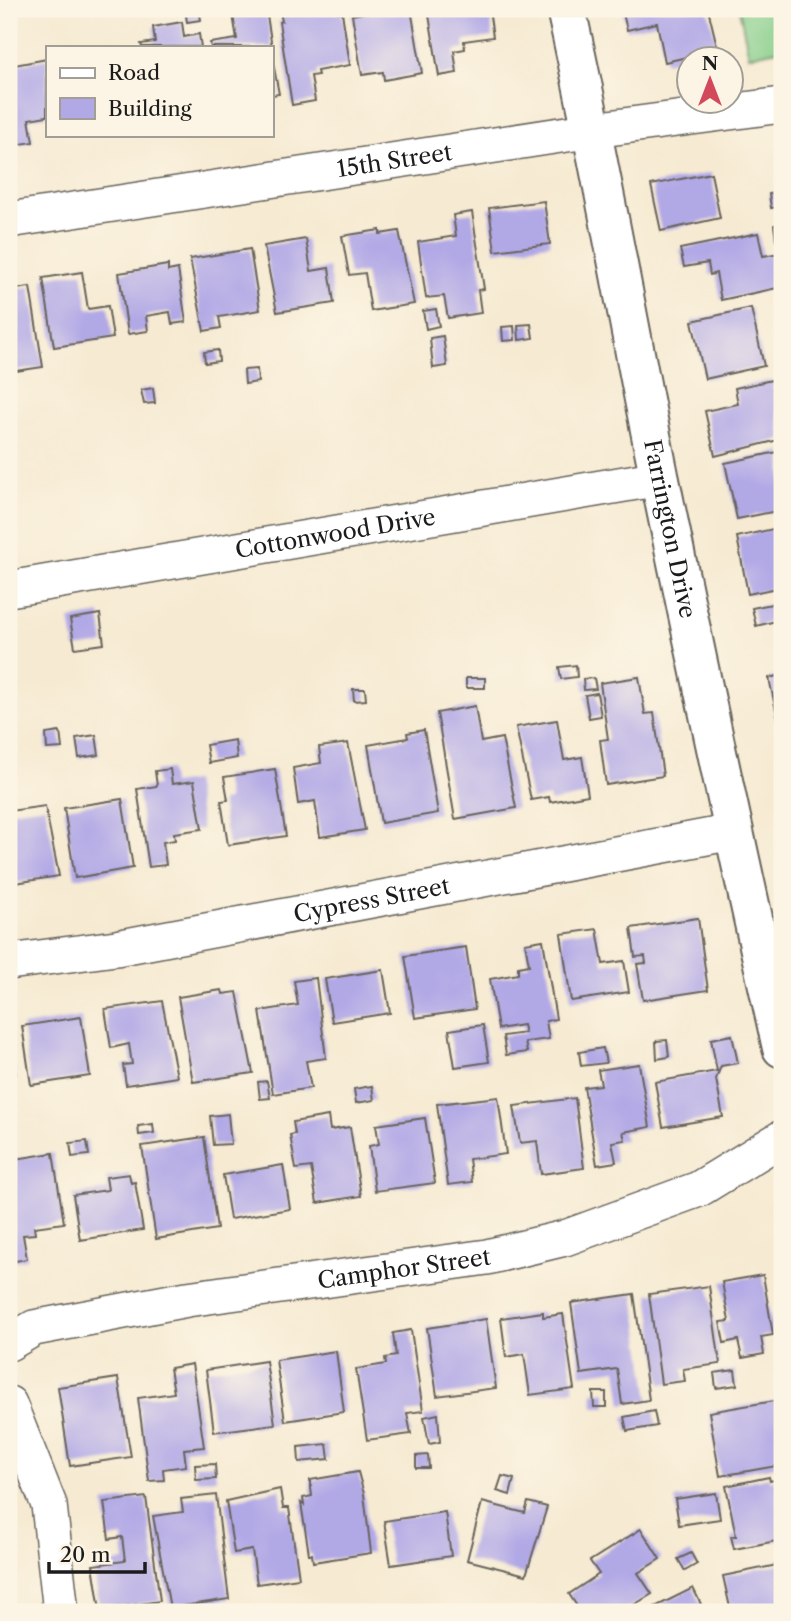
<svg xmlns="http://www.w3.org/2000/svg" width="791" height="1621" viewBox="0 0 791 1621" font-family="'Libre Caslon Text',serif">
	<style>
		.green { fill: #85ce8a; stroke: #507553; stroke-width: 2 }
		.building { fill: #b1a8e6 }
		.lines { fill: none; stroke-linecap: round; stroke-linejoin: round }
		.minor-casing { stroke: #68645c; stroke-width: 38 }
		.tertiary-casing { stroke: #68645c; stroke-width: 42 }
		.minor { stroke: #fff; stroke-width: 35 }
		.tertiary { stroke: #fff; stroke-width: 38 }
		.labels { text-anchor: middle; stroke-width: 5; stroke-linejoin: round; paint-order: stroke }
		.street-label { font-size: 23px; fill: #1c1c1c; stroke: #fcf5e5 }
	</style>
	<rect width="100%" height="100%" fill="#fcf5e5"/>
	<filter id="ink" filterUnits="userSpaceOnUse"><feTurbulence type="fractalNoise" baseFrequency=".0143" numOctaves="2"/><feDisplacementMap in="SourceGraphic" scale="14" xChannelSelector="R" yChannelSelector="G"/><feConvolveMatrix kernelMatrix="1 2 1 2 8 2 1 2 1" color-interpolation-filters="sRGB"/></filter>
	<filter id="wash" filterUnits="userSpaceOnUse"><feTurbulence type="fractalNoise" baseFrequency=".00686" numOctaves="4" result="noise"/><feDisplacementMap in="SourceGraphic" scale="28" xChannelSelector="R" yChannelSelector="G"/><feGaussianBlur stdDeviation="1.57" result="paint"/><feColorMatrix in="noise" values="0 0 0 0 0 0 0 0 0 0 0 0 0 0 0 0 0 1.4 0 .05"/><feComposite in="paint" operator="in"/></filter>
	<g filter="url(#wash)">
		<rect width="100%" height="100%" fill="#f6ead2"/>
		<!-- green -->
		<polygon class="green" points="739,9 782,9 782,49 749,56"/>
		<g id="blocks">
			<!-- building -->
			<g class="building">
				<polygon points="185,9 199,9 201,20 187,22"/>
				<polygon points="232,9 266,9 272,47 211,47 210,43 237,39"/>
				<polygon points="303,9 338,9 338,12 342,12 350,65 317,71 318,75 311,76 315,101 292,105 279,22 282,21 280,12"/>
				<polygon points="383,9 411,9 422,73 384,80 383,72 362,75 352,15"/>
				<polygon points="428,9 489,9 493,37 464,41 465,49 454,51 457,73 439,76"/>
				<polygon points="622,9 708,9 718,50 665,62 657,23 627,30"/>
				<polygon points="182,22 184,37 199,34 201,47 142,47 141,44 155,42 153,27"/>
				<polygon points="271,52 279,94 271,95"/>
				<polygon points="47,59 47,116 29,119 33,142 9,146 9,66"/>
				<polygon points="711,173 720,218 661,231 651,185"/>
				<polygon points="782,192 782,206 771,208 769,194"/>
				<polygon points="544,201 550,244 495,251 489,208"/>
				<polygon points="472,212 484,289 478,290 481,313 448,318 444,296 426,298 418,242 456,236 453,215"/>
				<polygon points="782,224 782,241 776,241 774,225"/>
				<polygon points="380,230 380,234 399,231 414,304 371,311 365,273 349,275 342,236"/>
				<polygon points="758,233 763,256 780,253 782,287 721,300 716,273 710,275 708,263 684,267 680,249"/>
				<polygon points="306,239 311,271 329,268 334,303 277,312 264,246"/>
				<polygon points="250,249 260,310 219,317 221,328 204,331 190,259"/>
				<polygon points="168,265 168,271 178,269 186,322 172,324 170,312 146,316 148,331 128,334 119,273"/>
				<polygon points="82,272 88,309 108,306 113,338 54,347 43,278"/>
				<polygon points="30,287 43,367 9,372 9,290"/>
				<polygon points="751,308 764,366 705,379 692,321"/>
				<polygon points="436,309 439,326 426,329 423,311"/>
				<polygon points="531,324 533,338 519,340 518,325"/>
				<polygon points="514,326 515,340 503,341 502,327"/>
				<polygon points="443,336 447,366 433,368 430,338"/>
				<polygon points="218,350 219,361 205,363 204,352"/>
				<polygon points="257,369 258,382 245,384 244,370"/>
				<polygon points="772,380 782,439 715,456 705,411 738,404 735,388"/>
				<polygon points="153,388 155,403 144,404 141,390"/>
				<polygon points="782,451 782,510 737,519 725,463"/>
				<polygon points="782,527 782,587 748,594 737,537"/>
				<polygon points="782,602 782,627 780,620 756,626 752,608"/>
				<polygon points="100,614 104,644 75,648 70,619"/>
				<polygon points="576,665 577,677 561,679 559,667"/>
				<polygon points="782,675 782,734 781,734 769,678"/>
				<polygon points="639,677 645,714 654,713 663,776 606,785 600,740 608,739 600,683"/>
				<rect x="466" y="678" width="19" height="10"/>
				<polygon points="594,678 596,689 584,690 583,679"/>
				<polygon points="353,689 365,689 366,700 354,701"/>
				<polygon points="597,693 601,716 589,718 585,695"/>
				<polygon points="475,706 481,742 502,738 516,808 455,819 437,713"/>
				<polygon points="557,720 564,760 582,757 588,795 550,802 549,797 531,800 516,727"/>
				<polygon points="424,730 438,813 381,823 368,745 408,738 407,733"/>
				<polygon points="60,732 62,748 47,749 46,734"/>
				<polygon points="96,735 99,755 79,758 76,738"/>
				<polygon points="235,740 237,758 209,763 206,745"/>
				<polygon points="348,743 365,830 320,837 315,801 298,804 293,768 321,763 319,747"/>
				<polygon points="170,769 172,784 194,781 202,829 174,833 175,840 163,842 166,865 149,867 137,789 157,786 155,771"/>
				<polygon points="275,769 286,836 228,845 221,801 228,800 224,777"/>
				<polygon points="122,799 133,868 75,878 64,808"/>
				<polygon points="45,806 59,876 9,884 9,811"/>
				<polygon points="698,918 708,990 643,1000 637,964 646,963 645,956 635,957 631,928"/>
				<polygon points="597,929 603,964 624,961 629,992 571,1001 561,934"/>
				<polygon points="543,940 556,1019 546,1021 549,1039 525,1042 527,1052 506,1055 503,1036 525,1033 523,1025 498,1029 490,979 518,974 518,967 529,965 525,943"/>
				<polygon points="466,947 475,1009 415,1018 405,956"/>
				<polygon points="383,970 390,1013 332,1022 325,979"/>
				<polygon points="316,978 326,1058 306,1061 311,1088 273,1094 260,1011 298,1005 294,981"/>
				<polygon points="222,990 223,994 237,992 253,1073 193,1082 178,997"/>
				<polygon points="162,1001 177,1077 126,1085 123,1065 132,1064 129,1044 111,1048 105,1009"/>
				<polygon points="81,1017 90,1076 31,1085 22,1026"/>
				<polygon points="483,1025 489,1062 455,1067 449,1030"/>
				<polygon points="732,1035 738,1063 721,1066 716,1079 723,1117 663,1127 655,1082 717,1071 711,1039"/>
				<polygon points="9,1037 16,1074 9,1075"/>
				<polygon points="667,1040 669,1057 657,1059 656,1041"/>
				<polygon points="603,1048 606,1063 581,1066 579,1052"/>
				<polygon points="639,1064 650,1127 623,1132 625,1140 612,1142 616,1162 597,1165 584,1087 601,1085 598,1070"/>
				<polygon points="267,1081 270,1098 260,1099 258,1082"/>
				<polygon points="372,1086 374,1100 356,1103 354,1089"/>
				<polygon points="498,1097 506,1154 469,1159 472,1182 448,1185 437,1104"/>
				<polygon points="575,1098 584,1168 541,1174 537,1141 520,1143 514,1106"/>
				<polygon points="228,1114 231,1144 213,1145 210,1116"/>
				<polygon points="328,1116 330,1130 350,1127 361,1196 317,1203 311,1167 296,1169 290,1135 295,1134 293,1122"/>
				<polygon points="425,1118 435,1183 375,1191 369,1146 379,1144 376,1125"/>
				<polygon points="153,1124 154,1133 139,1135 138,1126"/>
				<polygon points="204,1137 217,1229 156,1239 142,1146"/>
				<polygon points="87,1141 89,1155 72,1157 70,1143"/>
				<polygon points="53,1153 64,1223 34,1227 35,1234 23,1235 27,1259 9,1262 9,1160"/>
				<polygon points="283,1165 290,1209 230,1219 223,1175"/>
				<polygon points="129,1174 131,1183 135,1182 143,1230 80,1240 73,1195 108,1190 106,1177"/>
				<polygon points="763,1275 773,1335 761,1337 764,1354 742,1358 738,1340 724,1343 720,1322 729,1321 722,1282"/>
				<polygon points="709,1286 720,1364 683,1369 685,1381 661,1384 649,1294"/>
				<polygon points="634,1294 649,1400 622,1404 617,1369 581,1374 571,1303"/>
				<polygon points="543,1312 543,1317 563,1314 574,1389 530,1395 524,1354 506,1357 501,1318"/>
				<polygon points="486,1319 496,1388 437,1396 427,1328"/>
				<polygon points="411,1330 423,1411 407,1413 411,1434 367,1440 356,1369 386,1364 385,1358 396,1356 393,1333"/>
				<polygon points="336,1351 344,1412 285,1421 276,1360"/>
				<polygon points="266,1361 275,1424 214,1432 206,1370"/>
				<polygon points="192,1364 204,1447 184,1449 186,1466 163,1469 164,1480 149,1481 138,1398 174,1393 170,1368"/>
				<polygon points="735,1370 737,1385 716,1388 714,1373"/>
				<polygon points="118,1378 131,1457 70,1466 58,1387"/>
				<polygon points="593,1392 606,1392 606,1407 594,1407"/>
				<polygon points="780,1400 782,1465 720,1476 709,1412"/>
				<polygon points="654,1411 657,1426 627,1431 624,1417"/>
				<polygon points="438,1414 440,1442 429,1444 424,1417"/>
				<polygon points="327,1444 329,1459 299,1462 298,1447"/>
				<polygon points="428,1455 429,1468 416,1468 416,1456"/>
				<polygon points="215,1464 216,1479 196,1480 195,1465"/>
				<polygon points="358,1472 364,1494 371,1553 313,1562 312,1554 309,1554 301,1503 304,1505 303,1498 312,1496 310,1480"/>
				<polygon points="502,1476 514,1479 510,1495 497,1491"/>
				<polygon points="769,1477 770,1481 782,1478 782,1540 734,1549 731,1536 736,1536 726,1486"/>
				<polygon points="280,1489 283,1508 289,1508 299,1578 257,1584 252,1550 234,1553 226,1501"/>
				<polygon points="716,1493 720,1519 679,1525 675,1499"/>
				<polygon points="216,1495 229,1599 170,1608 153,1516 183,1512 181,1499"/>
				<polygon points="146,1497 160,1601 100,1610 93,1565 125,1561 122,1537 109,1539 104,1502"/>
				<polygon points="482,1502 525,1513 528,1502 547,1507 526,1575 467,1560"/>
				<polygon points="445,1512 451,1556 391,1565 384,1521"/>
				<polygon points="641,1529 660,1559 638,1573 652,1594 622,1612 581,1612 569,1594 599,1574 590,1561"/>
				<polygon points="691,1553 697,1564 685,1571 678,1559"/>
				<polygon points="782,1564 782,1612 731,1612 723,1576"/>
				<polygon points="693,1588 701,1604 686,1612 645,1612"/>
			</g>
		</g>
	</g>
	<g filter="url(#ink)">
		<use href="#blocks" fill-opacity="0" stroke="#68645c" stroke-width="2"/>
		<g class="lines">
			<!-- minor casing -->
			<g class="minor-casing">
				<g id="minor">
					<path id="s1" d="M 9,220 L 593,130 L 782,105"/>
					<path id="s2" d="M 9,589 L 660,478"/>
					<path id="s3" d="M 9,962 L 116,948 L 733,832"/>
					<path id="s4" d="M 9,1343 L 34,1328 L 187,1299 L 487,1257 L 565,1238 L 699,1189 L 782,1138"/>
					<polyline points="9,1404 49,1505 61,1612"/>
				</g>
			</g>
			<!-- tertiary casing -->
			<g class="tertiary-casing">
				<g id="tertiary">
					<path id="s5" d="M 566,9 C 601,165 628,323 660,480 C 699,670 739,859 782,1048"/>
				</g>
			</g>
			<!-- minor -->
			<use href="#minor" class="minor"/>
			<!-- tertiary -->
			<use href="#tertiary" class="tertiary"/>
		</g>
	</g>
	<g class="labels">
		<!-- street labels -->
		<g class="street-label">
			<text dy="8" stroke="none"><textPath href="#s1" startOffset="390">15th Street</textPath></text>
			<text dy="8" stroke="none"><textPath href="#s5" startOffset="530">Farrington Drive</textPath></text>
			<text dy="8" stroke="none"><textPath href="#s2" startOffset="331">Cottonwood Drive</textPath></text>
			<text dy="8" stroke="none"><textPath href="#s3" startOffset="368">Cypress Street</textPath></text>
			<text dy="8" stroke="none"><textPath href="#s4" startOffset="404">Camphor Street</textPath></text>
		</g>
	</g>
	<!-- margin -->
	<rect width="791" height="1621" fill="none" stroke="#fcf5e5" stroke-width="35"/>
	<!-- legend -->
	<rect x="46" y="46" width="228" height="91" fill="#fcf5e5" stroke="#a29e95" stroke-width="2"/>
	<rect x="60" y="68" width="35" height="10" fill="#ffffff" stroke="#a29e95" stroke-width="2"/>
	<text x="108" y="80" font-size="21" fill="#1c1c1c">Road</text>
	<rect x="60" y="98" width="35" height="21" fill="#b1a8e6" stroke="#a29e95" stroke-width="2"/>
	<text x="108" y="116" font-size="21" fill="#1c1c1c">Building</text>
	<!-- north arrow -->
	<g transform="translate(710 80)"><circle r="33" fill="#fcf5e5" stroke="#a29e95" stroke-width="2"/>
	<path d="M0-5L12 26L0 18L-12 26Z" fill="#d1495b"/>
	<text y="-10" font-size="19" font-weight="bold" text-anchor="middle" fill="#1c1c1c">N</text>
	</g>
	<!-- scale -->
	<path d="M49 1562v10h96v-10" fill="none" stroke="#1c1c1c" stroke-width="3.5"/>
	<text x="60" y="1562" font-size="21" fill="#1c1c1c" stroke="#fcf5e5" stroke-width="5" paint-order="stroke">20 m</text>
</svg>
